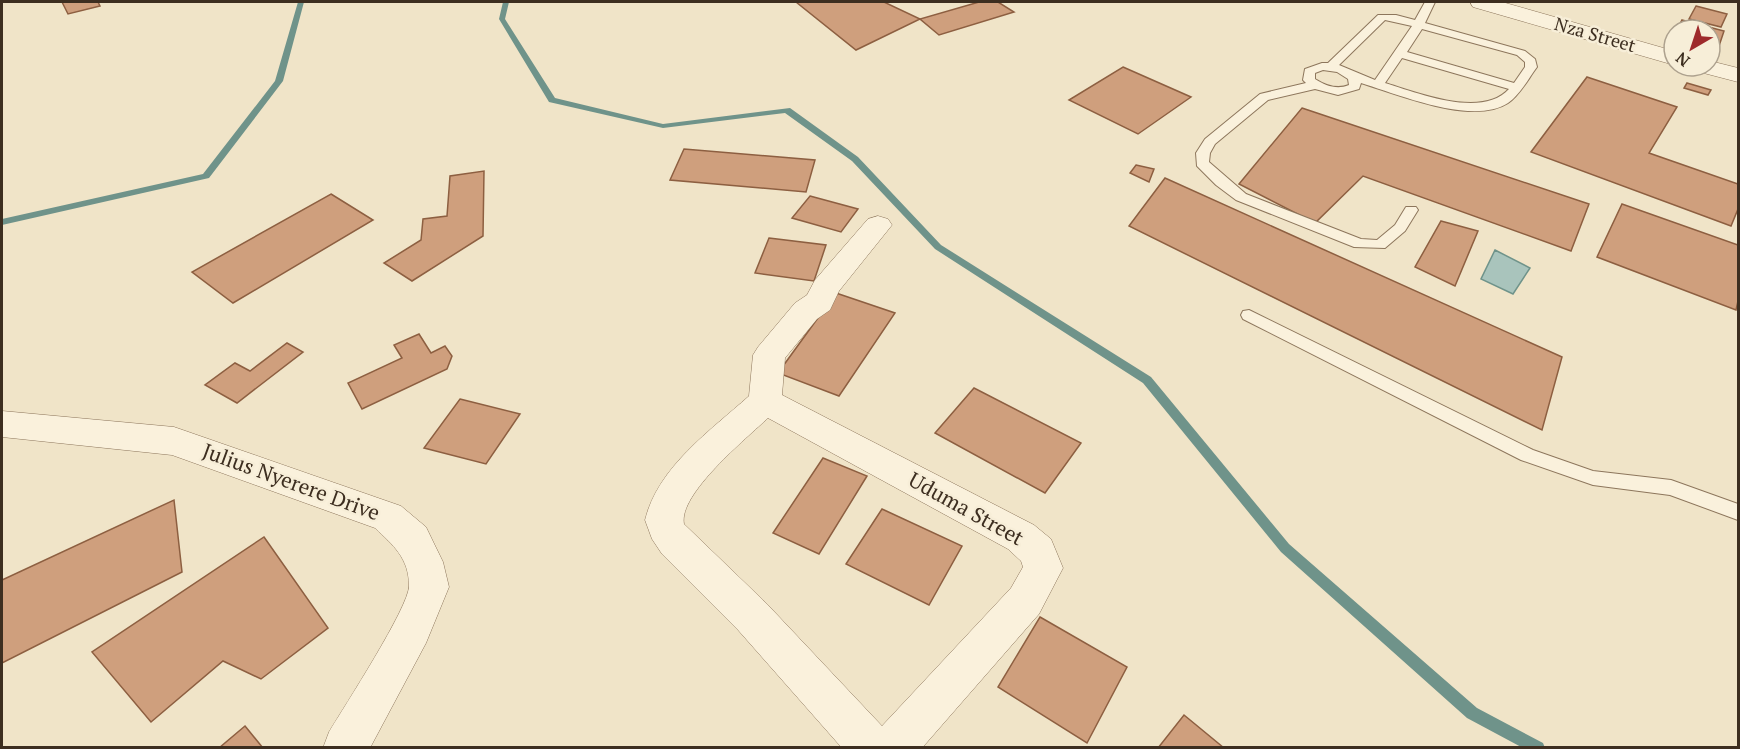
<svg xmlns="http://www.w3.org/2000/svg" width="1740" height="749" viewBox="0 0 1740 749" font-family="'PT Serif',serif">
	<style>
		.water { fill: #a9c4bc; stroke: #6f938a; stroke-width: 1.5 }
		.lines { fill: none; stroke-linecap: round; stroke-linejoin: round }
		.stream { fill: #6f938a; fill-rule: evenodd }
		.building { fill: #cf9f7d; stroke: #8d5f41; stroke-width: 1.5 }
		.service-casing { stroke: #8d765c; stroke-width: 2 }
		.minor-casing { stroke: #8d765c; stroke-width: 1 }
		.tertiary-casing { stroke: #8d765c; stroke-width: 1 }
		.service { fill: #faf1dc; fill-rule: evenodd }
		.minor { fill: #faf1dc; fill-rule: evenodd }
		.tertiary { fill: #faf1dc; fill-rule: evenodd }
		.labels { text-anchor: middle; stroke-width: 5; stroke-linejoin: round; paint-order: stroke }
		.far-street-label { font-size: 18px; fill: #3d2e20; stroke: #f7eed8 }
		.street-label { font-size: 21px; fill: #3d2e20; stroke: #f7eed8 }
	</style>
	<rect width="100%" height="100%" fill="#f0e4c8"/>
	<!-- water -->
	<polygon class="water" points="1495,250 1530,268 1513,294 1481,279"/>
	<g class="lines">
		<!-- stream -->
		<g class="stream">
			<polygon points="298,2 304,2 283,81 209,178 2,225 2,219 203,174 275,81"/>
			<polygon points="503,2 509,2 505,19 555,98 663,124 790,108 858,157 941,245 1151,377 1289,544 1477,708 1543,743 1545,748 1523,748 1467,718 1281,552 1143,383 935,249 852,161 785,113 663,128 549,102 499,19"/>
		</g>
	</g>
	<!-- building -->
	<g class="building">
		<polygon points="62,2 98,2 100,6 68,14"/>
		<polygon points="796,2 884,2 920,19 856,50"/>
		<polygon points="979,2 998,2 1014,12 939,35 920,19"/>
		<polygon points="1696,6 1727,14 1721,27 1689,19"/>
		<polygon points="1682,20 1724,31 1719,46 1710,43 1710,30 1677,30"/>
		<polygon points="1123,67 1191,97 1138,134 1069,100"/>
		<polygon points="1587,77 1677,107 1649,153 1738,184 1738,209 1731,226 1531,152"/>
		<polygon points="1687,83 1711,90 1708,95 1684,88"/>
		<polygon points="1302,108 1589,204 1571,251 1363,176 1315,223 1239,184"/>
		<polygon points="684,149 815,160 806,192 670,180"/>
		<polygon points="1136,165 1154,169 1149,182 1130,173"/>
		<polygon points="484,171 483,236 412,281 384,263 421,240 423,219 447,216 450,176"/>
		<polygon points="1165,178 1562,357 1542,430 1129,226"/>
		<polygon points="331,194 373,220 233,303 192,272"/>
		<polygon points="810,196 858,209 841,232 792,218"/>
		<polygon points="1622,204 1738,245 1738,301 1736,310 1597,257"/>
		<polygon points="1441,221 1478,231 1455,286 1415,267"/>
		<polygon points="769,238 826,245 814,281 755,273"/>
		<polygon points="836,293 895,313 839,396 778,373"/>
		<polygon points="419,334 431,353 445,346 452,356 447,369 362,409 348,383 402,358 394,345"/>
		<polygon points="287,343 303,352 237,403 205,385 235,363 250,371"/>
		<polygon points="974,388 1081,443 1045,493 935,433"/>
		<polygon points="460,399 520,414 486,464 424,448"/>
		<polygon points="823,458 867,476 819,554 773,533"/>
		<polygon points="174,500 182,572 2,663 2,580"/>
		<polygon points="882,509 962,546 929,605 846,564"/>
		<polygon points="264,537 328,628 261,679 223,661 151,722 92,652"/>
		<polygon points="1040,617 1127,667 1087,743 998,687"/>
		<polygon points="1184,715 1224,748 1158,748"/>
		<polygon points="245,726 263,748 219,748"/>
	</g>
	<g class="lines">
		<!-- service casing -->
		<g class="service-casing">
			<g id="service">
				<path d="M 1425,2 L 1435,2 L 1425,23 L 1525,51 L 1535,59 L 1537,67 C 1528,79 1520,95 1508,103 C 1473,126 1397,94 1361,83 L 1359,89 L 1338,95 L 1315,89 L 1268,100 L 1215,144 L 1210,153 L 1209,162 L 1246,194 L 1361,239 L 1377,240 L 1395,225 L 1406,207 L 1416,207 L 1418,210 L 1405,231 L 1385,248 L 1354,247 L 1236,200 L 1216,185 L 1197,166 L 1196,153 L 1205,139 L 1260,94 L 1306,83 L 1303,80 L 1305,69 L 1322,63 L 1328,63 L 1378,15 L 1396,15 L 1415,20 ZM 1385,20 L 1412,26 L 1375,80 L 1339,65 ZM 1422,29 L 1517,55 L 1525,62 L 1525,67 L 1514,83 L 1407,52 ZM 1402,58 L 1509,89 C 1482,119 1418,93 1385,83 ZM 1323,70 L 1337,72 L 1348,79 L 1349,85 C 1337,90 1326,86 1315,79 L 1315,73 Z"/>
				<polygon points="1249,310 1533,450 1593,471 1671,480 1738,504 1738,520 1670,495 1593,485 1521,460 1243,319 1241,315 1243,311"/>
			</g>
		</g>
		<!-- minor casing -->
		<g class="minor-casing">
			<g id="minor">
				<path d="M 878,216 L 888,219 L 892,225 L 839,291 L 830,310 L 817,319 L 785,358 L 782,395 L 1034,525 L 1051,539 L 1063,568 L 1039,614 L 922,748 L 842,748 L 738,630 L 662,554 L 652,539 L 645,520 C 658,467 710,431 749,396 L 753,355 L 758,347 L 795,303 L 807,295 L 815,280 L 868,219 ZM 768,418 L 1008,549 L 1021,561 L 1023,567 L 1011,588 L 882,726 L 767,604 L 684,524 C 678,494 747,438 768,418 Z"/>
				<path d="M 2,411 L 174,427 L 401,506 L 426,527 L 443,562 L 449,587 L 426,643 L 370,748 L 323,748 L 329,732 C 344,707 409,607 409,586 C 409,558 393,545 375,528 L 172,455 L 2,437 Z"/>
			</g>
		</g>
		<!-- tertiary casing -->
		<g class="tertiary-casing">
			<g id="tertiary">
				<polygon points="1470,2 1502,2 1674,51 1674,65 1473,7"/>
				<polygon points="1710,61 1738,68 1738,82 1696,71 1692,66 1710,66"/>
			</g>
		</g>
		<!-- service -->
		<use href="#service" class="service"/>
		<!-- minor -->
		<use href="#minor" class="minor"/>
		<!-- tertiary -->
		<use href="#tertiary" class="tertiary"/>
	</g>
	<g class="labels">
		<!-- far-street labels -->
		<g class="far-street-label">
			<text transform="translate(1595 35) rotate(16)" y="6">Nza Street</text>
		</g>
		<!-- street labels -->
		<g class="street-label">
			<text transform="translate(291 482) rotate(20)" y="7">Julius Nyerere Drive</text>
			<text transform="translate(966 509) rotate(29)" y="7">Uduma Street</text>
		</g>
	</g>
	<!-- border -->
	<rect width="1740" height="749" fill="none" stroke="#3d2e20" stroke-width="6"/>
	<!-- north arrow -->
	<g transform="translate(1692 48) rotate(219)"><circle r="28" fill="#f7eed8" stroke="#ada18e" stroke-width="1.5"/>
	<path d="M0-4.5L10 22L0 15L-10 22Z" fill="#9e2a2b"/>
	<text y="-9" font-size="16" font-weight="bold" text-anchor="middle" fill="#3d2e20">N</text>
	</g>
</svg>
